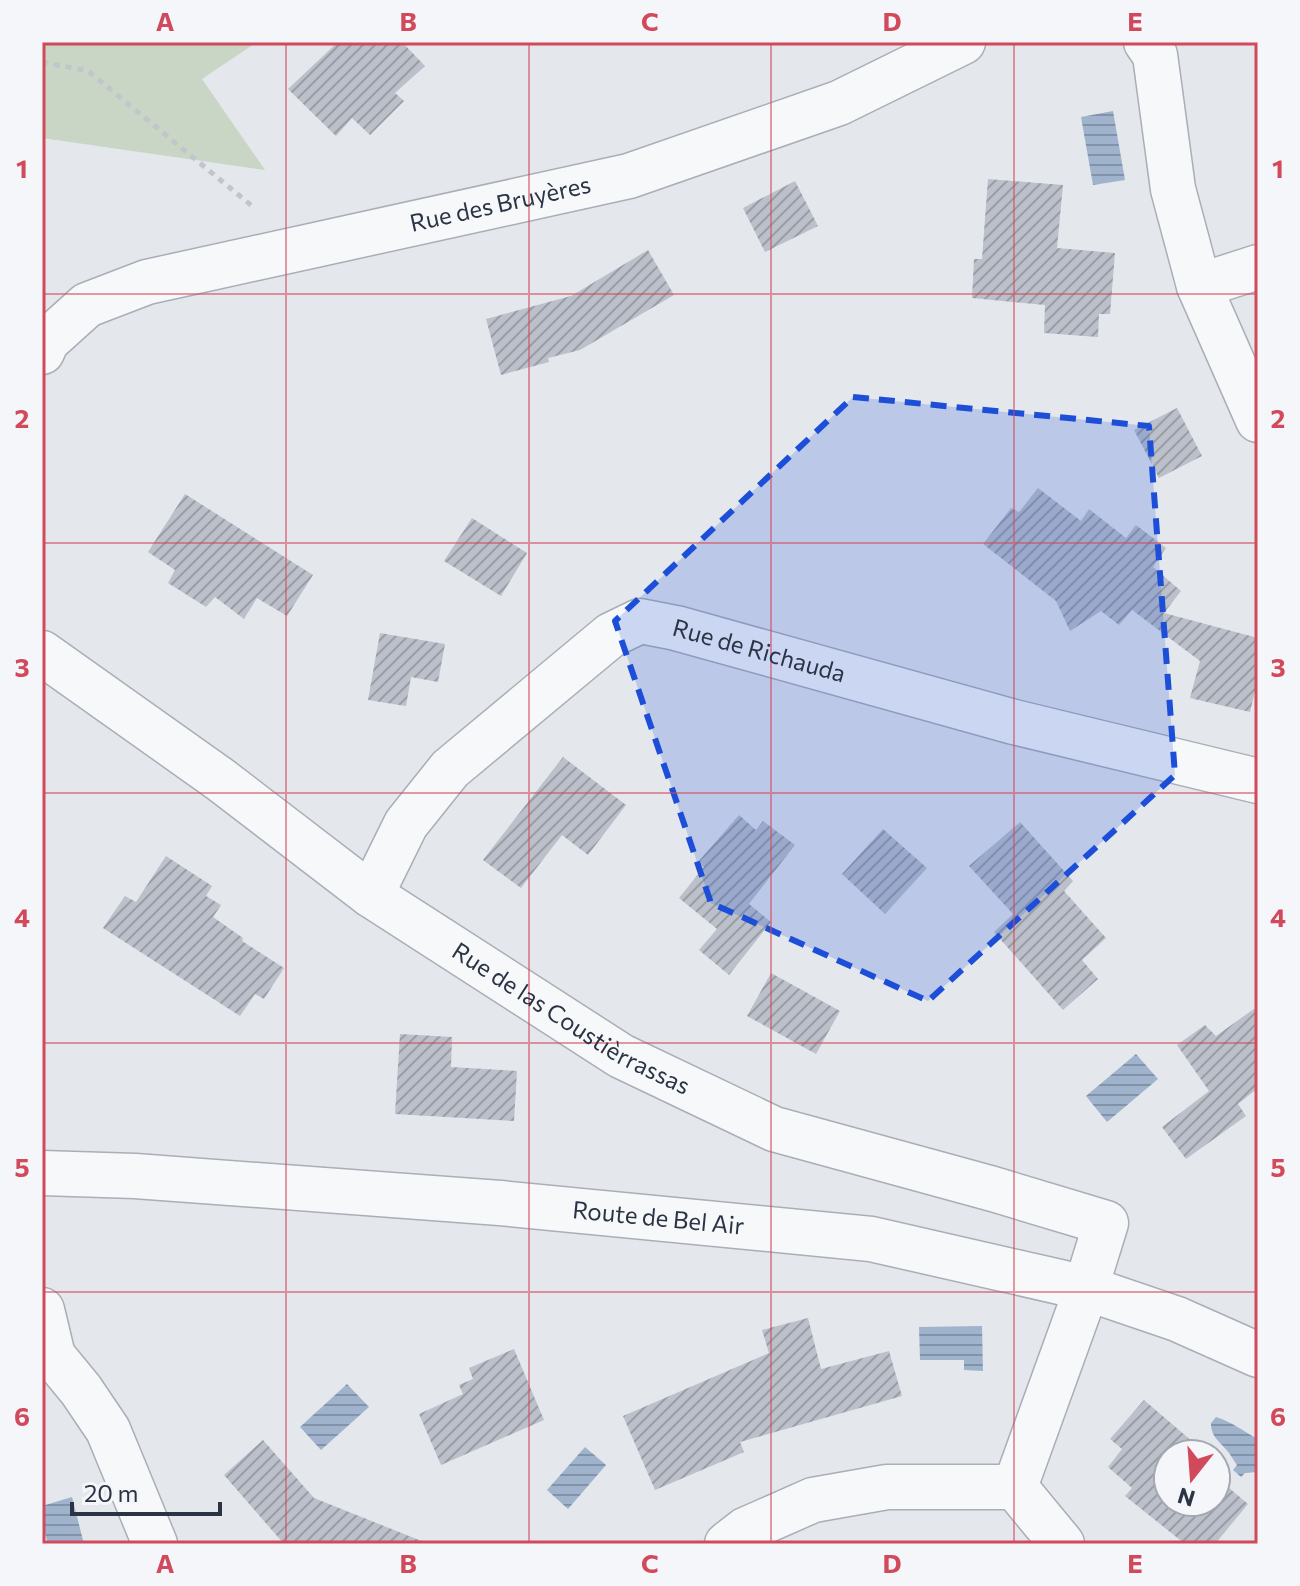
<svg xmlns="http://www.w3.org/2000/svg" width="1300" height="1586" viewBox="0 0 1300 1586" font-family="Commissioner,sans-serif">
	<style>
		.green { fill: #c9d6c5 }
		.water { fill: url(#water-rules) }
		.building { fill: url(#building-hatch) }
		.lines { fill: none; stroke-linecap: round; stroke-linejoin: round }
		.minor-casing { stroke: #a9aeb7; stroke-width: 47 }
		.path { stroke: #c2c5cb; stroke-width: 5; stroke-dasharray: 6 6; stroke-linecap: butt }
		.minor { stroke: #f7f8fa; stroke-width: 44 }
		.marked { fill: #1d4ed8; fill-opacity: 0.2; stroke: #1d4ed8; stroke-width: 6; stroke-dasharray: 16 10; stroke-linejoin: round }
		.grid { fill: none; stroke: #d1495b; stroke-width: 2; stroke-opacity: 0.55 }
		.labels { text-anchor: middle; stroke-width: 6; stroke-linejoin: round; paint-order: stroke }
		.street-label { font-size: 24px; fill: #2b3445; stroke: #f4f6f9 }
		.neatline { fill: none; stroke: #d1495b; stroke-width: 3 }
		.grid-label { font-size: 26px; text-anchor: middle; font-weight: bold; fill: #d1495b }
	</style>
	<defs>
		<pattern id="water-rules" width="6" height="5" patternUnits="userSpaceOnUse" patternTransform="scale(2)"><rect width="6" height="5" fill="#9fb4cc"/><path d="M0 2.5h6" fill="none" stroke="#8293a7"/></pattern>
		<pattern id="building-hatch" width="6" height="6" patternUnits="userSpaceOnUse" patternTransform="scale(2)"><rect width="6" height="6" fill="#bbc0ca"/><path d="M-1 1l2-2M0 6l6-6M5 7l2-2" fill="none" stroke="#989da6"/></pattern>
	</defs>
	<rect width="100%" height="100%" fill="#e4e7ec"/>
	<!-- green -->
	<polygon class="green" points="42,42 257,42 202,79 265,170 42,138"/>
	<!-- water -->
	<g class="water">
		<polygon points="1113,111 1125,180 1093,185 1081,117"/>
		<polygon points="1136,1054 1158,1079 1107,1122 1086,1096"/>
		<polygon points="982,1326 983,1371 964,1370 964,1360 920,1360 919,1327"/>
		<polygon points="347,1384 369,1407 321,1450 300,1427"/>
		<path d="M 1216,1417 C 1232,1422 1243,1431 1258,1439 L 1258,1472 L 1245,1473 L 1241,1477 L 1233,1470 L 1237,1465 C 1234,1461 1232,1457 1229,1453 C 1221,1442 1211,1438 1211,1423 Z"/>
		<polygon points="585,1447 606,1465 568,1509 547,1490"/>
		<polygon points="72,1497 84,1544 48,1544 42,1521 42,1506"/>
	</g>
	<!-- building -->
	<g class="building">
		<polygon points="338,42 402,42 425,66 395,93 404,101 370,135 352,118 336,136 288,89"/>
		<polygon points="988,179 1063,185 1057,248 1115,253 1110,314 1099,314 1098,337 1044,333 1045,305 972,298 974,259 982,259"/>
		<polygon points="795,181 818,226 765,252 743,208"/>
		<polygon points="648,250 674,295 580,350 548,358 549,362 501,375 486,319 571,296"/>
		<polygon points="1177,408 1202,456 1159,478 1134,430"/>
		<polygon points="1038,488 1081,521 1089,509 1126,538 1136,525 1166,548 1153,567 1181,591 1164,613 1258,638 1258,679 1250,712 1190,698 1200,661 1132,610 1119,625 1101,611 1070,631 1056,601 983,544 1011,508 1019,512"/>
		<polygon points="185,494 313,575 287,616 257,598 244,619 215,597 206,607 168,583 175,570 148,552"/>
		<polygon points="472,518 527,553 501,596 444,561"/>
		<polygon points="380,633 445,644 438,682 411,677 406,706 368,700"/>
		<polygon points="563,757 626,805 588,855 562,835 521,888 483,860"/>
		<polygon points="739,815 756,830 763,821 795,845 749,904 771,922 729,975 699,950 717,929 679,898 704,867 698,862"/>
		<polygon points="1020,822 1073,881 1064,891 1106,938 1082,960 1098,979 1063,1010 994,932 1013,914 969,866"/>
		<polygon points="883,829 927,868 885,914 842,874"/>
		<polygon points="166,856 212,886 206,896 221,905 213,917 243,938 242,941 284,968 264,999 255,994 240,1016 103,928 125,896 136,902"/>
		<polygon points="771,973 840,1011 816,1054 747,1016"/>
		<polygon points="1258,1006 1258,1088 1238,1104 1246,1116 1186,1159 1162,1127 1209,1091 1177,1045 1205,1025 1216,1036"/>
		<polygon points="400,1034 452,1037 451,1067 517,1071 514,1121 395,1114"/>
		<polygon points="808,1318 821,1369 889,1351 902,1396 740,1442 744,1452 655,1490 623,1416 769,1353 762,1330"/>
		<polygon points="514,1349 544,1420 441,1465 419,1414 463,1394 459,1385 473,1379 469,1368"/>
		<polygon points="1144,1400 1207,1454 1168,1454 1168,1502 1216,1502 1216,1477 1248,1504 1215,1544 1185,1544 1125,1496 1132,1488 1108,1467 1122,1449 1110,1439"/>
		<polygon points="263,1440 314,1498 424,1542 424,1544 284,1544 224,1475"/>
	</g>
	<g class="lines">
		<!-- minor casing -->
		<g class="minor-casing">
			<g id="minor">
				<polyline points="1146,42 1155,55 1173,189 1199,286 1258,420"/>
				<polyline points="1199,286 1258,267"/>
				<path id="s1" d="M 42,352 L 47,341 L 87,305 L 147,282 L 629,176 L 839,103 L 963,42"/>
				<path id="s2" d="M 42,653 L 221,780 L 371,895 L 621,1056 L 774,1129 L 993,1189 L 1106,1223 L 1079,1310 L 1015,1487 L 887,1487 L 813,1500 L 745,1530 L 727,1544"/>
				<path id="s3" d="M 371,895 L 406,824 L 450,769 L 611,635 L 640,621 L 676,628 L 1014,722 L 1258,781"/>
				<path id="s4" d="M 42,1173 L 135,1176 L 500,1203 L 871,1239 L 1086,1288 L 1177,1319 L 1258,1355"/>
				<polyline points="42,1310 53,1356 81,1390 108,1430 155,1544"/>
				<polyline points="1015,1487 1062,1544"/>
			</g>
		</g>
		<!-- path -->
		<polyline class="path" points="42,62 88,71 252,206 253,210"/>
		<!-- minor -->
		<use href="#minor" class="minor"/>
	</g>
	<!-- marked area -->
	<path class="marked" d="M 853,397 L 1149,426 L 1175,775 L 928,1001 L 711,903 L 615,621 Z"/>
	<!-- grid -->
	<path class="grid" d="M 286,42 L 286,1544M 529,42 L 529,1544M 771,42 L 771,1544M 1014,42 L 1014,1544M 42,294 L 1258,294M 42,543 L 1258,543M 42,793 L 1258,793M 42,1043 L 1258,1043M 42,1292 L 1258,1292"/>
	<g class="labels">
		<!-- street labels -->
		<g class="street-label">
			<text dy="8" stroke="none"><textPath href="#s1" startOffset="492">Rue des Bruyères</textPath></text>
			<text dy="8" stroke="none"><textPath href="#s3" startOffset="514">Rue de Richauda</textPath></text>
			<text dy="8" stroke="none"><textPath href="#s2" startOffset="644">Rue de las Coustièrrassas</textPath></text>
			<text dy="8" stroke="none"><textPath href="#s4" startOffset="618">Route de Bel Air</textPath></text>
		</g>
	</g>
	<!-- border -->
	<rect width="1300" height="1586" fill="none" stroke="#f4f6f9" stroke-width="88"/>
	<!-- north arrow -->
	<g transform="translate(1192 1478) rotate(197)"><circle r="38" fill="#f4f6f9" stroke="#a4a8b1" stroke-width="2"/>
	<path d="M0-6L14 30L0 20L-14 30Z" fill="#d1495b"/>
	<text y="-12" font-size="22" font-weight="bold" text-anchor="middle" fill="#2b3445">N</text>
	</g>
	<!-- scale -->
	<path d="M72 1502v12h148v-12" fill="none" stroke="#2b3445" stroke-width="4"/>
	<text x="84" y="1502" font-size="24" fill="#2b3445" stroke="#f4f6f9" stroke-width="6" paint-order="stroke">20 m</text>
	<rect x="44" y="44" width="1212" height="1498" class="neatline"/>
	<g class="grid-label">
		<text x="165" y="31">A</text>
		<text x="408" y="31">B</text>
		<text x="650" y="31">C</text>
		<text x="892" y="31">D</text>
		<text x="1135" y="31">E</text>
		<text x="22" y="178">1</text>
		<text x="1278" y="178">1</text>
		<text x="22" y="428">2</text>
		<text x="1278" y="428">2</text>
		<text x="22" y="677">3</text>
		<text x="1278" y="677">3</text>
		<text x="22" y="927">4</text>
		<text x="1278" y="927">4</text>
		<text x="22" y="1177">5</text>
		<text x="1278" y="1177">5</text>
		<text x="22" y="1426">6</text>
		<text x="1278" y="1426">6</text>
		<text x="165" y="1573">A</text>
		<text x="408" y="1573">B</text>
		<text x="650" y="1573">C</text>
		<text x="892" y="1573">D</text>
		<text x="1135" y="1573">E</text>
	</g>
</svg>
